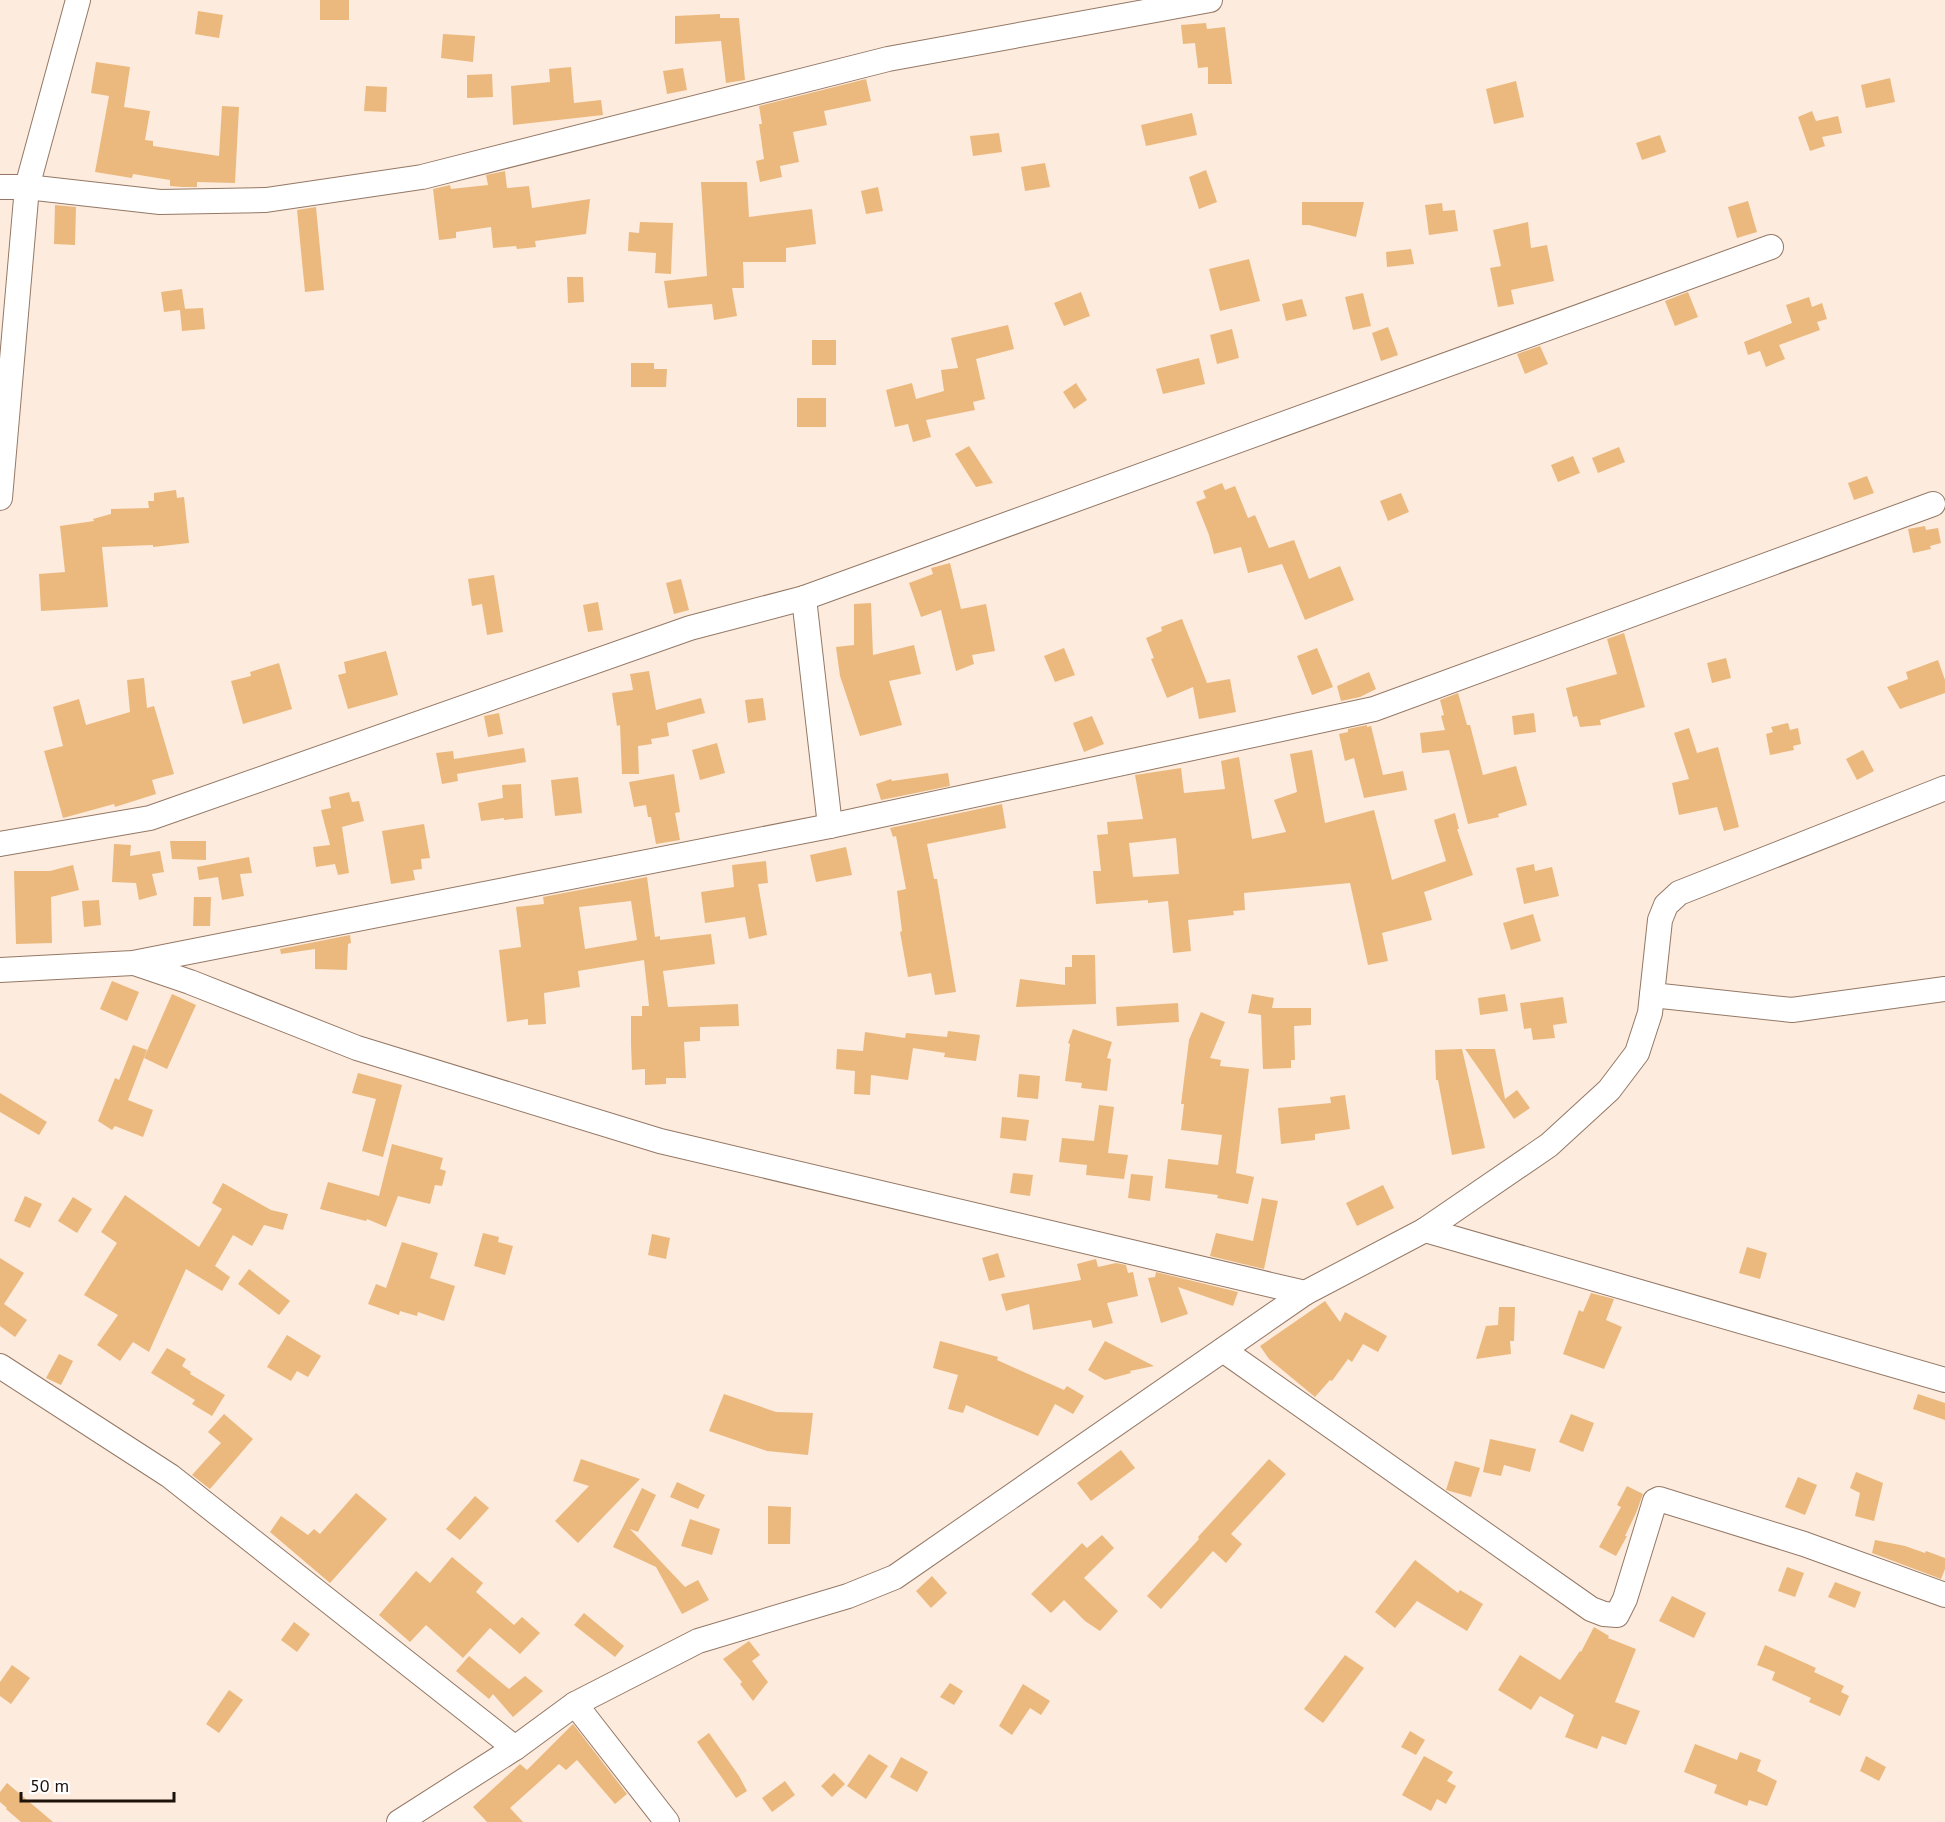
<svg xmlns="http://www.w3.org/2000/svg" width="1945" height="1822" viewBox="0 0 1945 1822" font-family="'PT Sans',sans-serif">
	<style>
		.building { fill: #ebb97e; fill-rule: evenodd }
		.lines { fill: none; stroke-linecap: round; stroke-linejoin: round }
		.minor-casing { stroke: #947865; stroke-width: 26 }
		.minor { stroke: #fff; stroke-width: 24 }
	</style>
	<rect width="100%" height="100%" fill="#fdebdd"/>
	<!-- building -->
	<g class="building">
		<rect x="320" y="0" width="29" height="20"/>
		<polygon points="198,11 223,15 219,38 195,34"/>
		<polygon points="720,14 720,18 739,18 745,80 726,83 721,41 675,44 675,16"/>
		<polygon points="1206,23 1207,29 1225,27 1232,84 1208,84 1208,67 1198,68 1195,43 1183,44 1181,25"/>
		<polygon points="443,34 475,36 473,62 441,58"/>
		<polygon points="96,62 130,67 124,107 150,111 145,140 153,141 153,146 219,156 222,106 239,107 235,183 197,182 197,187 182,187 170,186 170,180 133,174 132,178 95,172 109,96 91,93"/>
		<polygon points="571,67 574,103 601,100 603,115 513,125 511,86 550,82 549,69"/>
		<polygon points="683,68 687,90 667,94 663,71"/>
		<polygon points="492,74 493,97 467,98 467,75"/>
		<polygon points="1890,78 1895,102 1866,108 1861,85"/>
		<polygon points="866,79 871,101 824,111 827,125 793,132 799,162 780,166 782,177 760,182 756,161 764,159 759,124 762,124 759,106"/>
		<polygon points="1516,81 1524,117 1494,124 1486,89"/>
		<polygon points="366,86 387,87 386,112 364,111"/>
		<polygon points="1812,111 1816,121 1838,116 1842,133 1822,137 1825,146 1810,151 1798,117"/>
		<polygon points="1192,113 1197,135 1146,146 1141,125"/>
		<polygon points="999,133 1002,152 973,156 970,136"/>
		<polygon points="1660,135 1666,152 1642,160 1636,143"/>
		<polygon points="1045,163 1050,187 1025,191 1021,167"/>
		<polygon points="1206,170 1217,202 1199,209 1189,177"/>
		<polygon points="505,171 507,188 529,186 532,208 590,199 586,234 535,241 536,247 517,249 516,246 493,248 491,227 456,232 456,238 439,240 433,189 450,185 451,189 488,185 486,175"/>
		<polygon points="701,182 747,182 749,217 812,209 816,244 786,248 786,262 743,262 744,288 732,288 737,316 714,320 712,304 668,308 664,281 707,276"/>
		<polygon points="878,187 883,211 866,214 861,191"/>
		<polygon points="1748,201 1757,232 1737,238 1728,207"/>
		<polygon points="1302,202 1364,202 1356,237 1309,225 1302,225"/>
		<polygon points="1442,203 1443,211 1455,210 1458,231 1429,235 1425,205"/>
		<polygon points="55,205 76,207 75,245 54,244"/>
		<polygon points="316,207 324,290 305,292 297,210"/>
		<polygon points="640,222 673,223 671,274 655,273 656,253 628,251 629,232 639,233"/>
		<polygon points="1528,222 1531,248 1547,245 1554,281 1511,290 1514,304 1498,307 1490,268 1501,266 1493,230"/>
		<polygon points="1411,249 1414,264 1387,267 1386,252"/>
		<polygon points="1249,259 1260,301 1220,311 1209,269"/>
		<polygon points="567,277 583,277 584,302 568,303"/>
		<polygon points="182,289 185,309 181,309 203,308 205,329 182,331 180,310 164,312 161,292"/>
		<polygon points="1081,292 1090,316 1064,326 1054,303"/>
		<polygon points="1688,292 1698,317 1675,326 1665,301"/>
		<polygon points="1363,293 1371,326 1353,330 1345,297"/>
		<polygon points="1809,297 1812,307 1822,303 1827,319 1817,322 1820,330 1779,345 1785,359 1766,367 1760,351 1748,355 1744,342 1792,323 1786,305"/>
		<polygon points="1302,299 1307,316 1286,321 1282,304"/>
		<polygon points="1008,325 1014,349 976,359 985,399 973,402 975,410 926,420 931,437 913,442 908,424 895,427 886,390 912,383 916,399 944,391 941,370 958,368 951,338"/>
		<polygon points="1388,327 1398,355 1381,361 1372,333"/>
		<polygon points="1232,329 1239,358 1217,364 1210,335"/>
		<rect x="812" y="340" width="24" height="25"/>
		<polygon points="1540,346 1548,364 1525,374 1517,354"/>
		<polygon points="1199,358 1205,384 1163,394 1156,369"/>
		<polygon points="631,363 654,363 654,369 667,369 666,387 631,387"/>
		<polygon points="1076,383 1087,400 1074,409 1063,392"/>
		<rect x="797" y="398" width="29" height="29"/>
		<polygon points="969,446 993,483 976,487 955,454"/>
		<polygon points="1619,447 1625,462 1598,473 1592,458"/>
		<polygon points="1573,456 1580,473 1558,482 1551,465"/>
		<polygon points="1867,476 1874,493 1854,500 1848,483"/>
		<polygon points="1222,483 1225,490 1235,486 1248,518 1255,515 1269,548 1294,540 1309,579 1340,566 1354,600 1305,620 1282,564 1248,573 1241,547 1214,554 1209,535 1196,502 1206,498 1203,491"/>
		<polygon points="176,490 177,498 184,497 189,543 153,547 153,545 102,547 108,607 41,611 39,574 65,572 60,526 94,521 93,519 111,514 111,509 149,508 148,501 154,501 154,493"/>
		<polygon points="1401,493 1409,512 1388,521 1380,501"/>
		<polygon points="1925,526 1926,530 1938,528 1941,543 1930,546 1931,549 1913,553 1908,529"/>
		<polygon points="950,563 961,609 986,604 995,651 972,655 974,664 956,671 941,610 921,617 909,583 933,574 931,568"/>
		<polygon points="494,575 503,632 487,635 482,604 472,606 468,579"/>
		<polygon points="681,579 689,610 674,614 666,583"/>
		<polygon points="598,602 603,630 588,632 583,605"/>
		<polygon points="871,603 873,655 914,645 921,674 889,681 902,725 860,736 840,676 836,647 854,645 854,604"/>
		<polygon points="1182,619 1207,683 1230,679 1236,712 1199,719 1193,687 1167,698 1151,659 1154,658 1146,638 1162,631 1161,627"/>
		<polygon points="1624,633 1645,707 1600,720 1601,725 1580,727 1577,716 1573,717 1566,688 1617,674 1607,639"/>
		<polygon points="1064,648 1075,675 1055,682 1044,656"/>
		<polygon points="1317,648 1333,687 1312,695 1297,656"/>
		<polygon points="386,651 398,695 348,709 338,675 346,673 344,662"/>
		<polygon points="1726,658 1731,678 1712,683 1707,663"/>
		<polygon points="1938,660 1945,680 1945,693 1900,709 1887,687 1908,679 1906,672"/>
		<polygon points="279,663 292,709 243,724 231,681 251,676 250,672"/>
		<polygon points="649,671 656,710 701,698 705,713 667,723 669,736 651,739 652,744 638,746 639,774 622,774 620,725 617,726 612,693 633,690 630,674"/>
		<polygon points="1369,672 1376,689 1360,697 1341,701 1337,686"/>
		<polygon points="144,678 147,708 154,706 174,774 152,780 156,794 115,807 114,804 63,818 44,751 63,746 53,707 79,699 86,725 130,712 127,680"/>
		<polygon points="1458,693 1467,725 1470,725 1483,775 1516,766 1527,805 1498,814 1499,817 1468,824 1449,750 1422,753 1420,733 1445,730 1441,716 1444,715 1440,700"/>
		<polygon points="763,698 766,720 748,723 745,700"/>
		<polygon points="499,713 503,734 488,737 484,716"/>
		<polygon points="1534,713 1536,732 1514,735 1512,716"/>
		<polygon points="1092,716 1104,744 1084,752 1073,723"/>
		<polygon points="1788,723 1790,730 1798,728 1801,744 1793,746 1794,750 1770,755 1766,734 1773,732 1771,727"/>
		<polygon points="1367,725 1367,727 1371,726 1383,775 1403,771 1407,790 1364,798 1354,758 1345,761 1339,734 1348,732 1348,729"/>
		<polygon points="1689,728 1697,753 1718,747 1739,827 1724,831 1717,807 1679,815 1672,783 1689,779 1674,733"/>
		<polygon points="717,743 725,773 700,780 692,750"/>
		<polygon points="524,748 526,762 457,774 458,781 442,784 436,753 453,751 454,759"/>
		<path d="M 1312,750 L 1325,823 L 1374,810 L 1392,880 L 1446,861 L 1434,820 L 1455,813 L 1459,829 L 1457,829 L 1473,875 L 1424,892 L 1432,920 L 1382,933 L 1388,961 L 1368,965 L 1350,883 L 1244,893 L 1245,910 L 1233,911 L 1234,915 L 1188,920 L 1191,951 L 1173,953 L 1168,901 L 1148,903 L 1148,900 L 1096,904 L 1093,871 L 1101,871 L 1097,835 L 1108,834 L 1107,822 L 1143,819 L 1135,775 L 1181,768 L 1184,793 L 1225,789 L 1221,761 L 1239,757 L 1252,839 L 1286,832 L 1274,800 L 1297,792 L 1290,754 ZM 1176,838 L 1179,874 L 1133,877 L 1129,843 Z"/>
		<polygon points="1863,750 1874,771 1857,780 1846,759"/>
		<polygon points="948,773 950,786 881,800 876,784 891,779 892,781"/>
		<polygon points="674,774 680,812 675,813 680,840 656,844 651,817 648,817 646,805 634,807 629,782"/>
		<polygon points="578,777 582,813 555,816 551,780"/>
		<polygon points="521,784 523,818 504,820 504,818 481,821 478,803 503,798 502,785"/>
		<polygon points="349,792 352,802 359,801 364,821 342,827 349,873 338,875 335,864 316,867 313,847 330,845 321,810 331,808 329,797"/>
		<polygon points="1002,804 1006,828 927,844 934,879 937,879 956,992 935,995 931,973 908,977 900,932 902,931 897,891 906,889 896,836 893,837 890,828"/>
		<polygon points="424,824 430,858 421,859 422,869 413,870 415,880 391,884 382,831"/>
		<polygon points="170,841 206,841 206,860 172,859"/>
		<polygon points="114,844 131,845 130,856 160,851 164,872 152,874 157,895 139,900 136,883 112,882"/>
		<polygon points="846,847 852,875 816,882 810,855"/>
		<polygon points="249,857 252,873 240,874 244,896 222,900 218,877 199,880 197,867"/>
		<polygon points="766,861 768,883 758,884 767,935 749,939 745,917 705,923 701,892 734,887 732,865"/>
		<polygon points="1534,864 1535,871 1552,867 1559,896 1524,904 1516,868"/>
		<polygon points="73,865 79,890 51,897 52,943 16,944 14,871 50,871"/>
		<path d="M 647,877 L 655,937 L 660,936 L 660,940 L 711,934 L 715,964 L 663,971 L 668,1007 L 738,1004 L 739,1026 L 700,1027 L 700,1041 L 684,1042 L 686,1078 L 666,1078 L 666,1084 L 645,1085 L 645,1069 L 632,1070 L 631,1044 L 631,1016 L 642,1016 L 642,1006 L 649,1006 L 644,960 L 578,971 L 580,987 L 544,993 L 546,1024 L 528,1025 L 528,1019 L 507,1022 L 499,950 L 521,947 L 516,907 L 544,904 L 543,897 ZM 631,901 L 637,940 L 585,949 L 579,907 Z"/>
		<polygon points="194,897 211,897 210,926 193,926"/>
		<polygon points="99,900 101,925 84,927 82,901"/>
		<polygon points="1533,914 1541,941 1511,950 1503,923"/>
		<polygon points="350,935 351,943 348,944 347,970 315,969 315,949 281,954 280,949"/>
		<polygon points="1072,955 1095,955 1096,1004 1016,1007 1020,979 1065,985 1065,967 1072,967"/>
		<polygon points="112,981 139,992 127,1021 100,1009"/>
		<polygon points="172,994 196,1005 167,1069 144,1058"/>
		<polygon points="1252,994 1274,998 1272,1008 1311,1008 1311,1025 1294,1026 1295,1060 1291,1060 1291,1068 1263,1069 1261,1015 1248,1013"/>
		<polygon points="1505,994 1508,1011 1480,1015 1478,998"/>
		<polygon points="1563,997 1567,1023 1553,1025 1555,1038 1533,1040 1531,1028 1524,1029 1520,1003"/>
		<polygon points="1178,1003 1179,1022 1117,1026 1116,1007"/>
		<polygon points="1201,1012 1225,1022 1210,1058 1221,1060 1220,1066 1249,1069 1236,1173 1254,1177 1248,1204 1217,1198 1218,1195 1165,1188 1168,1159 1218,1165 1222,1135 1181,1130 1184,1104 1181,1104 1189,1040"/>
		<polygon points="1073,1029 1112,1042 1107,1058 1111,1059 1107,1091 1081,1088 1082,1083 1065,1081 1070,1044 1068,1043"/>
		<polygon points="948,1031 980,1035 976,1061 944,1057 945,1053 913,1048 908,1080 871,1075 870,1095 854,1094 855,1071 836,1069 837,1049 863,1051 865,1032 905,1038 906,1033 947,1037"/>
		<polygon points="133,1045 147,1050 128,1100 153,1110 143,1137 115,1126 112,1130 98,1121 115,1078 119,1080"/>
		<polygon points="1462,1049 1485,1148 1452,1155 1438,1080 1436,1080 1435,1050"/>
		<polygon points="1465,1049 1495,1049 1505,1099 1517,1090 1530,1108 1514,1119"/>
		<polygon points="358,1073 402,1085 383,1157 362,1151 376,1099 352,1093"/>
		<polygon points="1019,1074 1040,1076 1038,1099 1017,1097"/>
		<polygon points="0,1093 47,1122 39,1135 0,1112"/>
		<polygon points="1345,1095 1350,1129 1315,1134 1315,1140 1281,1144 1278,1108 1331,1103 1330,1097"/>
		<polygon points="1099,1105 1114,1107 1108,1153 1128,1155 1124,1179 1086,1175 1087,1165 1059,1162 1062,1138 1094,1141"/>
		<polygon points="1002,1117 1029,1120 1026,1141 1000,1138"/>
		<polygon points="392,1144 443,1158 440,1169 446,1171 442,1186 435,1185 430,1204 398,1196 386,1227 367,1219 366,1221 320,1209 328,1182 379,1196"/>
		<polygon points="1013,1173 1033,1175 1030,1196 1010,1193"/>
		<polygon points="1131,1174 1153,1176 1150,1201 1128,1198"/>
		<polygon points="223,1183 271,1210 288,1214 283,1230 264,1225 252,1246 233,1235 215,1266 230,1277 222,1291 186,1269 149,1352 133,1342 120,1361 97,1345 118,1315 84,1295 117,1243 101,1232 125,1195 199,1247 222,1209 212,1203"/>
		<polygon points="1383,1185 1394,1208 1357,1226 1346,1203"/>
		<polygon points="25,1196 42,1204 30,1228 14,1221"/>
		<polygon points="73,1197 92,1209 77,1233 58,1221"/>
		<polygon points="1262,1198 1278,1201 1264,1269 1210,1256 1216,1233 1253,1241"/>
		<polygon points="483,1233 499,1237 498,1242 513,1246 505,1275 474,1266"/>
		<polygon points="652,1234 670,1238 666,1259 648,1255"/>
		<polygon points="402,1242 438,1253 430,1278 455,1286 444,1321 418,1312 417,1316 400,1311 399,1315 368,1304 376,1284 386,1288"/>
		<polygon points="1747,1247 1767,1253 1760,1279 1739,1273"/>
		<polygon points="998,1253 1005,1277 989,1281 982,1258"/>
		<polygon points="0,1258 24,1273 4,1304 27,1320 15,1337 0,1326"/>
		<polygon points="1096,1259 1098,1267 1116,1263 1126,1265 1128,1273 1133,1272 1138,1296 1107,1303 1113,1323 1093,1328 1091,1320 1033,1330 1029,1304 1006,1311 1001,1294 1081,1280 1077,1264"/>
		<polygon points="249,1269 290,1301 279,1315 238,1284"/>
		<polygon points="1156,1272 1238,1292 1233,1306 1178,1287 1188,1314 1161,1323 1148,1278 1155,1277"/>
		<polygon points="1591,1293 1614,1299 1606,1320 1622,1327 1604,1369 1563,1354 1579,1310 1583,1312"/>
		<polygon points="1325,1301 1340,1322 1345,1312 1387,1336 1378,1352 1363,1344 1352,1362 1348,1359 1332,1381 1330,1380 1315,1397 1269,1359 1260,1346"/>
		<polygon points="1499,1307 1515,1307 1514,1341 1510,1341 1511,1354 1476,1359 1486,1326 1498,1325"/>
		<polygon points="287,1335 321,1356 308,1377 297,1371 291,1381 267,1367"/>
		<polygon points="940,1341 998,1357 997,1360 1064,1390 1067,1386 1084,1396 1073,1414 1055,1404 1038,1436 966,1405 963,1413 948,1409 958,1375 933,1368"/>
		<polygon points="1105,1341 1154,1366 1130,1371 1131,1373 1105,1380 1088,1370"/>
		<polygon points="167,1348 186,1359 182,1366 191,1372 190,1374 225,1395 212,1416 192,1404 195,1400 151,1373"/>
		<polygon points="59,1354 73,1361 61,1385 46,1378"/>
		<polygon points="724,1394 776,1412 813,1413 808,1455 767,1451 709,1431"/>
		<polygon points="1918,1394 1945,1403 1945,1420 1913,1409"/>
		<polygon points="224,1414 253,1439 210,1489 192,1475 221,1443 208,1432"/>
		<polygon points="1571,1414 1594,1423 1583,1452 1559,1442"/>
		<polygon points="1490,1439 1536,1449 1530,1472 1504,1465 1501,1476 1483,1472"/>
		<polygon points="1121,1450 1135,1468 1091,1501 1077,1483"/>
		<polygon points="581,1459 640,1479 578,1543 555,1521 589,1486 573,1481"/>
		<polygon points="1269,1459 1286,1474 1231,1534 1242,1544 1226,1563 1213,1551 1161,1609 1147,1596 1199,1539 1198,1537"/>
		<polygon points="1455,1461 1480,1468 1471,1497 1446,1490"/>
		<polygon points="1856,1472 1883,1483 1874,1521 1855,1516 1860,1493 1850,1488"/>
		<polygon points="1798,1477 1817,1485 1805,1515 1785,1507"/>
		<polygon points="677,1482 705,1495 698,1509 670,1497"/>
		<polygon points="1627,1486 1643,1494 1636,1513 1625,1536 1627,1536 1616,1556 1599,1547 1621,1507 1617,1505"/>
		<polygon points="642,1488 656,1495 638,1532 630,1529 685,1587 698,1580 709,1600 682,1614 656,1567 613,1547"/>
		<polygon points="356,1493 387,1519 330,1583 270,1532 281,1516 308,1535 314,1529 320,1534"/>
		<polygon points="475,1496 489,1508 460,1540 446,1529"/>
		<polygon points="768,1506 791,1507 790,1544 768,1544"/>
		<polygon points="690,1519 720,1529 712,1555 681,1546"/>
		<polygon points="1102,1535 1114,1548 1084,1578 1118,1611 1100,1631 1085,1621 1064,1600 1051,1613 1031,1594 1082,1543 1087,1548"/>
		<polygon points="1875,1540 1905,1546 1925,1553 1926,1551 1945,1558 1945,1569 1941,1579 1872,1553"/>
		<polygon points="452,1557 483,1583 476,1592 514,1625 522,1617 540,1633 520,1654 490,1628 463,1658 426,1625 410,1642 379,1615 416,1571 430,1583"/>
		<polygon points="1415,1560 1458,1593 1460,1590 1483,1604 1467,1631 1417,1601 1395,1628 1375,1612"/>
		<polygon points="1787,1567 1804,1573 1795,1597 1778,1591"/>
		<polygon points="932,1576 947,1593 931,1608 916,1591"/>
		<polygon points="1835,1582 1861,1592 1855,1608 1828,1597"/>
		<polygon points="1672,1596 1706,1613 1694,1638 1659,1621"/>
		<polygon points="584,1613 624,1646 615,1657 574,1625"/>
		<polygon points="294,1622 310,1634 297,1652 281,1640"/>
		<polygon points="1594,1627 1609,1636 1608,1638 1636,1649 1615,1702 1640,1711 1626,1745 1602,1736 1597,1749 1565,1737 1574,1715 1540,1696 1531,1710 1498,1690 1520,1655 1560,1680 1580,1651 1581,1652"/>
		<polygon points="749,1641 760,1655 752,1661 768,1682 753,1701 740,1684 742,1682 723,1659"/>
		<polygon points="1765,1645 1816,1668 1814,1672 1844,1686 1841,1692 1849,1696 1840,1716 1809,1702 1811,1698 1772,1680 1775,1672 1757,1665"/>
		<polygon points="1345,1655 1364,1668 1323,1723 1304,1709"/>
		<polygon points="469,1656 509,1689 525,1676 543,1691 513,1717 493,1694 489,1699 456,1671"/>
		<polygon points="12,1665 30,1678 11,1704 0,1696 0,1682"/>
		<polygon points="950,1683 963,1691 954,1705 940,1697"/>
		<polygon points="1023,1684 1050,1701 1041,1715 1030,1708 1012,1735 999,1726"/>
		<polygon points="229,1690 243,1700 219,1733 206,1724"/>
		<polygon points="573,1724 627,1794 615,1804 577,1760 566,1770 559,1764 510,1808 523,1822 487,1822 473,1807 520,1764 527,1770"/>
		<polygon points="1410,1731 1425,1740 1416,1755 1401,1747"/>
		<polygon points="709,1733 739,1776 747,1791 736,1798 697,1742"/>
		<polygon points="1695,1744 1737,1760 1740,1752 1761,1760 1757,1771 1777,1781 1767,1806 1749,1800 1747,1806 1714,1793 1717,1785 1684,1772"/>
		<polygon points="869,1754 888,1766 866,1799 847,1786"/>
		<polygon points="1424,1756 1453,1772 1447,1781 1456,1786 1446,1804 1437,1799 1431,1811 1402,1795"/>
		<polygon points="1866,1756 1886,1767 1879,1781 1860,1771"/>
		<polygon points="901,1757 928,1772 917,1792 890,1777"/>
		<polygon points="834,1773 845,1784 832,1797 821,1786"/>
		<polygon points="785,1781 795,1795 772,1812 762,1798"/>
		<polygon points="7,1783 53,1822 21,1822 6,1809 7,1808 0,1802 0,1792"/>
	</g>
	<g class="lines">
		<!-- minor casing -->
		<g class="minor-casing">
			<g id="minor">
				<polyline points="0,187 27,187 160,202 266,200 422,177 888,59 1210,0"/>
				<polyline points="0,498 27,187 78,0"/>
				<polyline points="804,598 830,826"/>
				<polyline points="0,844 150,818 690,628 804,598 1771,247"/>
				<polyline points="134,963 190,982 357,1048 660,1141 1305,1293"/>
				<polyline points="0,970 133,963 830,826 1374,709 1933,504"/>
				<polyline points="1652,995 1792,1010 1945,989"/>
				<polyline points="1425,1230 1945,1380"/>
				<polyline points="1223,1350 1591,1609 1604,1614 1617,1615 1625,1599 1655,1501 1659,1499 1804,1544 1945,1595"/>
				<polyline points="0,1366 170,1476 515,1748"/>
				<polyline points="575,1704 667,1822"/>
				<polyline points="399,1822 515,1748 575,1704 698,1641 848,1596 895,1577 1305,1293 1425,1230 1549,1145 1609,1090 1637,1053 1650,1013 1660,920 1666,905 1679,893 1945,788"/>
			</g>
		</g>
		<!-- minor -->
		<use href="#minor" class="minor"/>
	</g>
	<!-- scale -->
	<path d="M21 1792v9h153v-9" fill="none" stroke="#1c120a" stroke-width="3"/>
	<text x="30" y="1792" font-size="18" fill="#1c120a" stroke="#ffffff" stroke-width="4.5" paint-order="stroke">50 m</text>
</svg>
